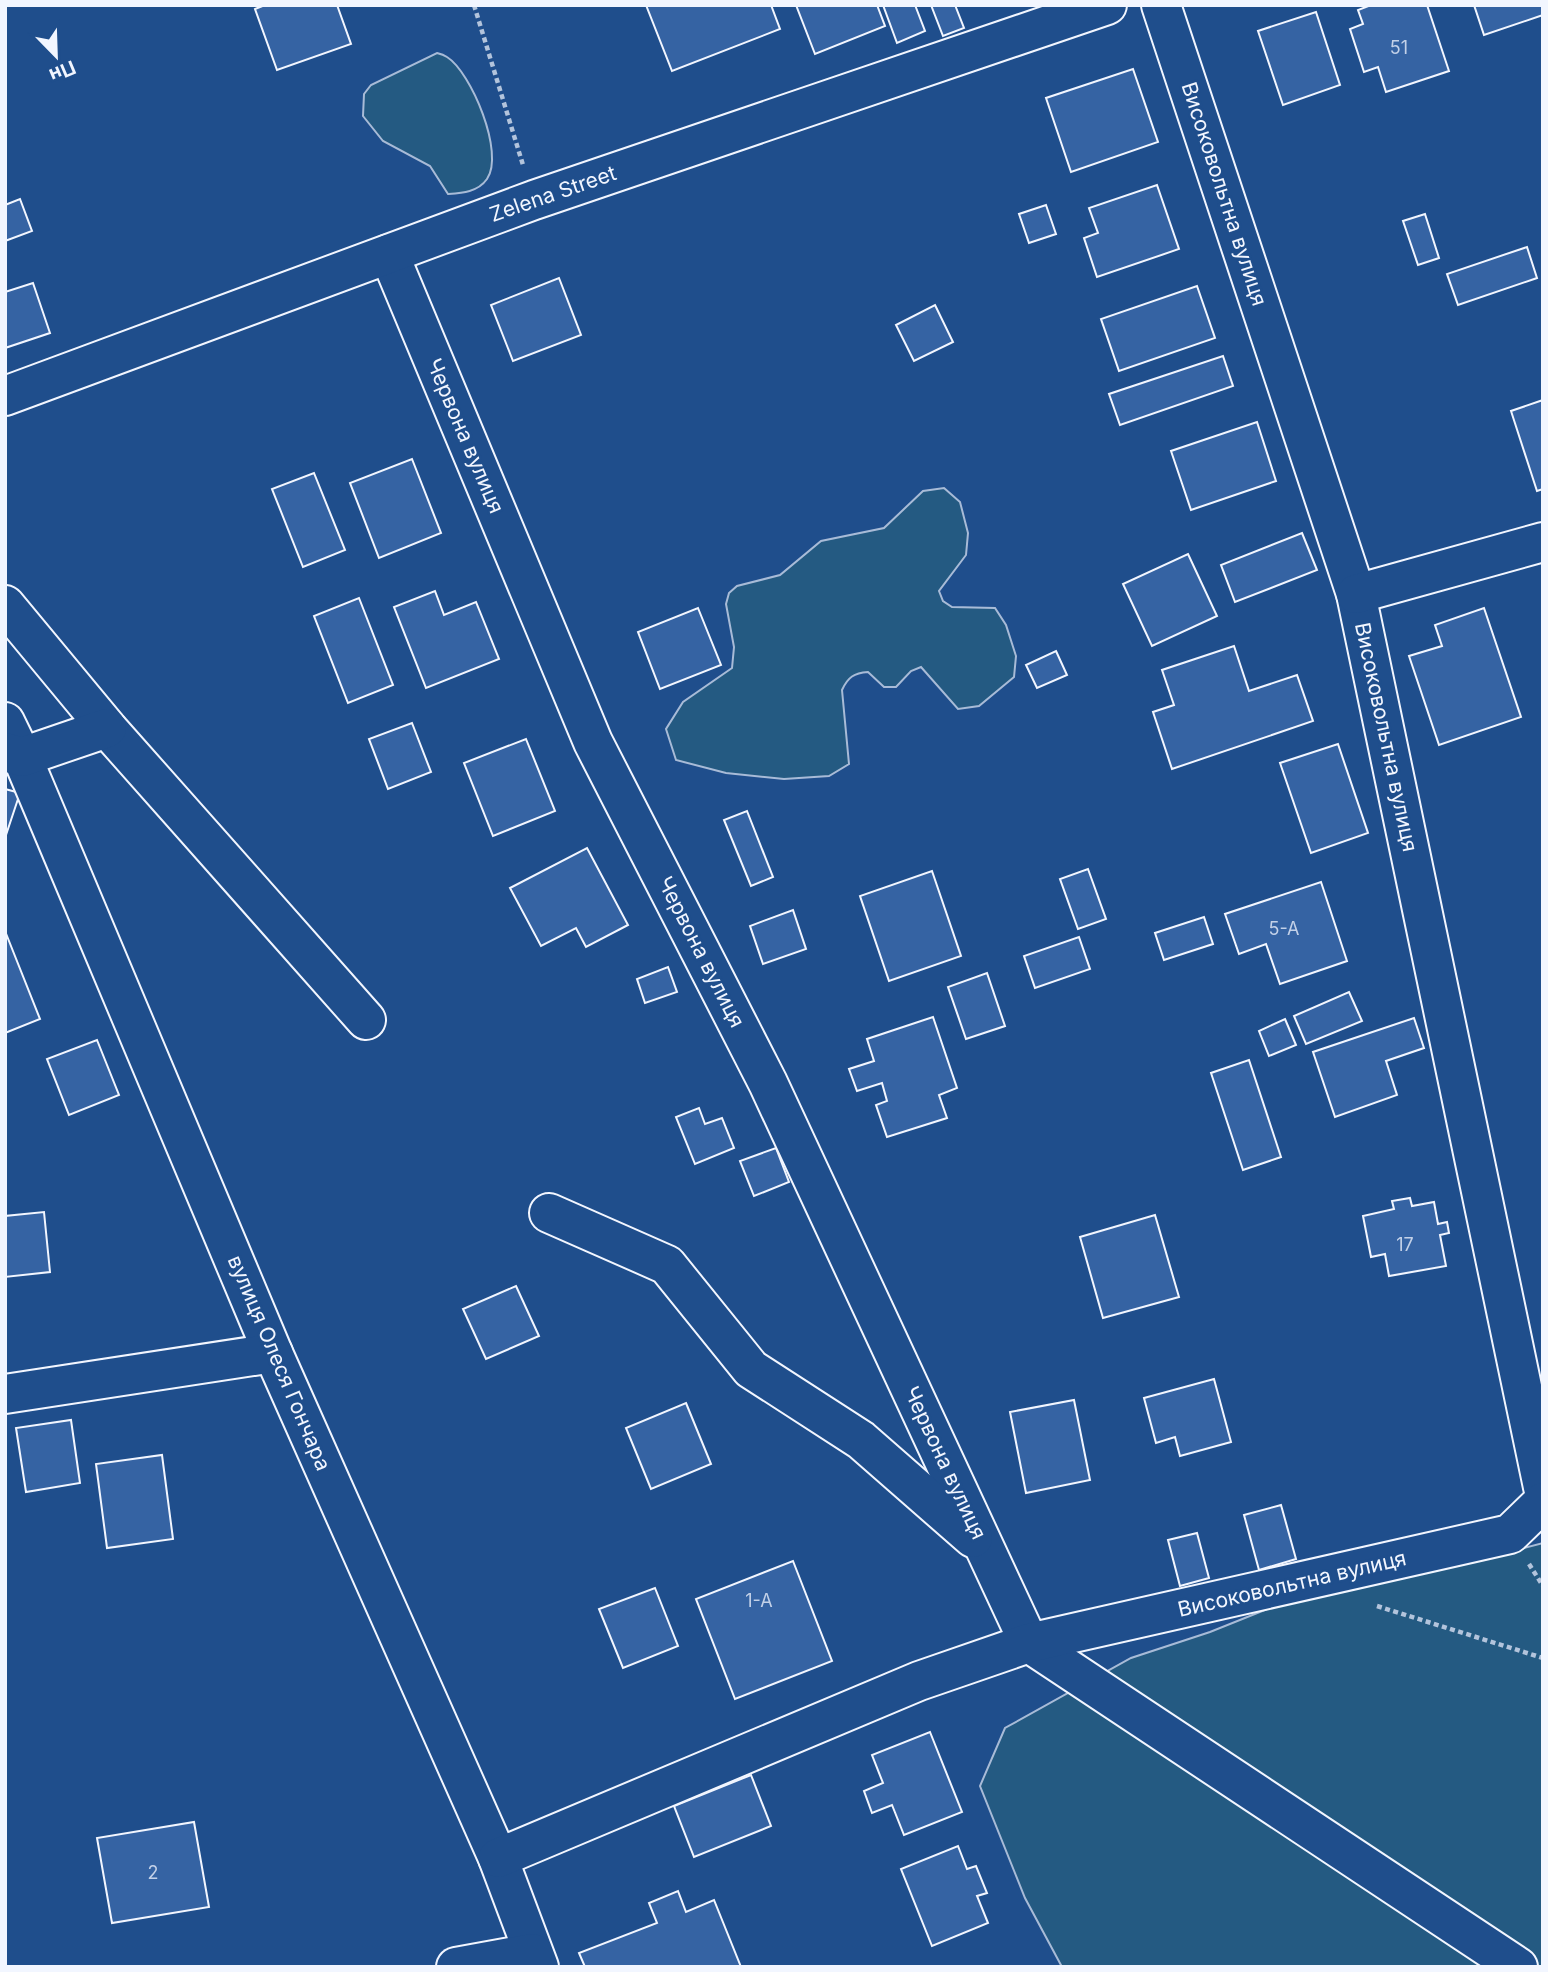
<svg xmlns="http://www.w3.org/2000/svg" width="1548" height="1972" viewBox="0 0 1548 1972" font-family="Inter,sans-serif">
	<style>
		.green { fill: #245a82; stroke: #a8bbd7; stroke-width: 2 }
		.building { fill: #3563a3; stroke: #f2f6ff; stroke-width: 2 }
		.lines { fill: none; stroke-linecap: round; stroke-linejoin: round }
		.minor-casing { stroke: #f2f6ff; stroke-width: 42 }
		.path { stroke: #b3c4dc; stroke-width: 4.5; stroke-dasharray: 5 3.5; stroke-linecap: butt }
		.minor { stroke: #1f4e8c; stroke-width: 38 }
		.labels { text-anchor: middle; stroke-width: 5; stroke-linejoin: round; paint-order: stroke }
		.number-label { font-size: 18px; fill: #c3d1e8 }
		.street-label { font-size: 21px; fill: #f2f6ff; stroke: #1f4e8c }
	</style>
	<rect width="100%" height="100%" fill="#1f4e8c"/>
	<!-- green -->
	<g class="green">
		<path d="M 437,53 C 441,54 444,55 447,57 C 471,72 505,153 487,179 C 478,192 462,193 448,194 L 430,166 L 383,141 L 363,116 L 364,94 L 371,85 Z"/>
		<path d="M 944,488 L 960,502 L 968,533 L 966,555 L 939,591 L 943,601 L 952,607 L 995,608 L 1006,625 L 1016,656 L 1014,677 L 979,706 L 958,709 L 921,667 L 911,671 L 896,687 L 884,687 L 868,672 C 854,673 848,677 842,690 L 849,764 L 829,776 L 784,779 L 726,773 L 676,760 L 666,729 L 683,702 L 732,668 L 734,647 L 726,604 L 729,593 L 737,586 L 780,575 L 821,541 L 884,528 L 923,491 Z"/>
		<polygon points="1543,1543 1543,1967 1062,1967 1025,1898 980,1786 1005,1728 1131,1658 1210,1632 1280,1604 1460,1565"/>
	</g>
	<!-- building -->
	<g class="building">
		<polygon points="265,5 337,5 351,44 277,70 255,9"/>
		<polygon points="646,5 771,5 780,29 672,71"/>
		<polygon points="796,5 877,5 885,26 815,54"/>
		<polygon points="883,5 915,5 925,31 897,43"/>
		<polygon points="931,5 955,5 964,28 943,36"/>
		<polygon points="1371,5 1427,5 1449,71 1386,92 1378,67 1364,72 1350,29 1363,24 1358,10"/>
		<polygon points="1474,5 1543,5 1543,15 1484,35"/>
		<polygon points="1316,12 1340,85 1283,105 1258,31"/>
		<polygon points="1133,69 1158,142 1071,172 1046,98"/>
		<polygon points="1157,185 1179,249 1097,277 1084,238 1098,233 1089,208"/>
		<polygon points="20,199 32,231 5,241 5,205"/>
		<polygon points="1046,205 1056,234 1029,243 1019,214"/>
		<polygon points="1425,214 1439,258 1418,265 1403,221"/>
		<polygon points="1527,247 1537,278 1458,305 1447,274"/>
		<polygon points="559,278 581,335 513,361 491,305"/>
		<polygon points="33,283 50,333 5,348 5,292"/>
		<polygon points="1197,286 1215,338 1119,371 1101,319"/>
		<polygon points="935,305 953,342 914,361 896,325"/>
		<polygon points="1223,356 1233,386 1120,425 1109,394"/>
		<polygon points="1543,400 1543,489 1537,491 1511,411"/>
		<polygon points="1257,422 1276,481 1191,510 1171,451"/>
		<polygon points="412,459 441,533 379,558 350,483"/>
		<polygon points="314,473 345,550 303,567 272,489"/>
		<polygon points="1302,533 1317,570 1235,602 1221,565"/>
		<polygon points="1188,554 1217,616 1152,646 1123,584"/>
		<polygon points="435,591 444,615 476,602 499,659 426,688 394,607"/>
		<polygon points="359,598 393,685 348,703 314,616"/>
		<polygon points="698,608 721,665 660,689 638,632"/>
		<polygon points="1484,608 1521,717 1439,745 1409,656 1442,646 1435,625"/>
		<polygon points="1234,646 1249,691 1297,675 1313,721 1172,769 1153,712 1174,705 1162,670"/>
		<polygon points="1056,651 1067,675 1037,688 1026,665"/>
		<polygon points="412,723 431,772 388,789 369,739"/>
		<polygon points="526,739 555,811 493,836 464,763"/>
		<polygon points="1338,744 1368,833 1311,853 1280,763"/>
		<polygon points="5,789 20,793 5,838"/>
		<polygon points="747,811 773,877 751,886 724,820"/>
		<polygon points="587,848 628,925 586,947 576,928 541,946 510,888"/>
		<polygon points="1088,869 1106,919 1078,929 1060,879"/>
		<polygon points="932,871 961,956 889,981 860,896"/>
		<polygon points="1321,882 1347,961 1280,984 1266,944 1239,954 1225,914"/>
		<polygon points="793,910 806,949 763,964 750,926"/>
		<polygon points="1204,917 1213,944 1164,960 1155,933"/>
		<polygon points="5,931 40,1019 5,1033"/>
		<polygon points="1079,937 1090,969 1035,988 1024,956"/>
		<polygon points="668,967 677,992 645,1003 637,979"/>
		<polygon points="987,973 1005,1026 966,1039 948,987"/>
		<polygon points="1349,992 1362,1021 1306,1044 1294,1016"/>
		<polygon points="933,1017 957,1088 939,1095 947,1118 887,1137 876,1105 887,1101 882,1083 857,1091 849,1069 874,1061 867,1039"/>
		<polygon points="1414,1018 1424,1048 1386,1061 1397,1095 1335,1117 1313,1052"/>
		<polygon points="1285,1019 1296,1045 1269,1056 1259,1031"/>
		<polygon points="97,1040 119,1095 69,1115 47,1059"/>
		<polygon points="1249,1060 1281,1157 1243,1170 1211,1073"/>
		<polygon points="699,1108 705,1124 722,1118 734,1148 695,1164 676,1117"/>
		<polygon points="776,1148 789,1182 754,1196 740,1161"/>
		<polygon points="1410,1198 1412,1206 1434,1202 1438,1224 1447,1222 1449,1233 1440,1235 1446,1266 1389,1276 1385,1254 1371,1257 1363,1216 1394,1209 1392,1201"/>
		<polygon points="44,1212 50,1272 5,1277 5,1216"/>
		<polygon points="1155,1215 1179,1297 1103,1318 1080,1237"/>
		<polygon points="516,1286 539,1336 486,1359 463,1309"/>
		<polygon points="1214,1379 1231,1442 1180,1456 1175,1437 1156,1443 1144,1398"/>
		<polygon points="1074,1400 1090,1480 1026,1493 1010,1412"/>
		<polygon points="686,1403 711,1464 651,1489 626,1428"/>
		<polygon points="71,1420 80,1483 26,1492 16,1428"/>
		<polygon points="162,1455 173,1539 107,1548 96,1464"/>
		<polygon points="1281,1505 1296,1559 1259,1570 1244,1515"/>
		<polygon points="1197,1533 1209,1578 1180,1586 1168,1540"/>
		<polygon points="793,1561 832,1661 735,1699 696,1599"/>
		<polygon points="655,1588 678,1646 623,1668 599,1609"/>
		<polygon points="930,1732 962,1812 904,1835 892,1805 872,1813 864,1791 883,1783 872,1755"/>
		<polygon points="751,1775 771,1826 694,1857 674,1806"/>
		<polygon points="194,1822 209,1907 112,1923 97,1838"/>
		<polygon points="958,1846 967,1869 976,1866 987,1893 977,1896 988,1923 932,1946 901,1869"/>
		<polygon points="678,1891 686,1912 714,1900 741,1967 585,1967 579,1953 657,1923 649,1903"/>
	</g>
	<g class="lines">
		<!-- minor casing -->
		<g class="minor-casing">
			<g id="minor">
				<polyline points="1161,5 1356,594 1543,1487"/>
				<polyline points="389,254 593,742 768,1083 1029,1643"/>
				<polyline points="5,396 534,200 1107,5"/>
				<polyline points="1356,594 1543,542"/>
				<polyline points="5,605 107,728 366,1020"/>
				<polyline points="5,722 22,757 273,1353 498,1858 539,1967"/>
				<polyline points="5,752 22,757 107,728"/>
				<polyline points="549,1213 667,1265 751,1369 861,1440 973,1538"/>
				<polyline points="5,1394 273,1353"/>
				<polyline points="1029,1643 1518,1967"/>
				<polyline points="498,1858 919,1681 1029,1643 1510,1534 1543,1502"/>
				<polyline points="456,1967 533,1953"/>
			</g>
		</g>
		<!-- path -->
		<g class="path">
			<polyline points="474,5 523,165"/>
			<polyline points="1529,1564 1543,1586"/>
			<polyline points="1377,1606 1543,1658"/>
		</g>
		<!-- minor -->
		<use href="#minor" class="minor"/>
	</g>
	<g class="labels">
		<!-- number labels -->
		<g class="number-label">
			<text x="1399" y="54">51</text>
			<text x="1284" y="935">5-А</text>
			<text x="1405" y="1251">17</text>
			<text x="759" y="1607">1-А</text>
			<text x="153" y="1879">2</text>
		</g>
		<!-- street labels -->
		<g class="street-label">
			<text transform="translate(553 194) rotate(-19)" y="7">Zelena Street</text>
			<text transform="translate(1224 194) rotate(72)" y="7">Високовольтна вулиця</text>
			<text transform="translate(465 436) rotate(67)" y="7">Червона вулиця</text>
			<text transform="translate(1386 737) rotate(78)" y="7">Високовольтна вулиця</text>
			<text transform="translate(701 952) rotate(63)" y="7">Червона вулиця</text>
			<text transform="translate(279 1363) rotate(67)" y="7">вулиця Олеся Гончара</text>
			<text transform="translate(945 1463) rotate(65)" y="7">Червона вулиця</text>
			<text transform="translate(1292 1584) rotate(-13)" y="7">Високовольтна вулиця</text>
		</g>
	</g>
	<!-- border -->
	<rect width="1548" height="1972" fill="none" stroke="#f2f6ff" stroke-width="14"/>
	<!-- north arrow -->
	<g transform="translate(56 56) rotate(157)" stroke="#1f4e8c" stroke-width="5" paint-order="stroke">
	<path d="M0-5L12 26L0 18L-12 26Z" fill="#f2f6ff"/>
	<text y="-10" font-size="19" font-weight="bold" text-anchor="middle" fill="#f2f6ff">Пн</text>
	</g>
</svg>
